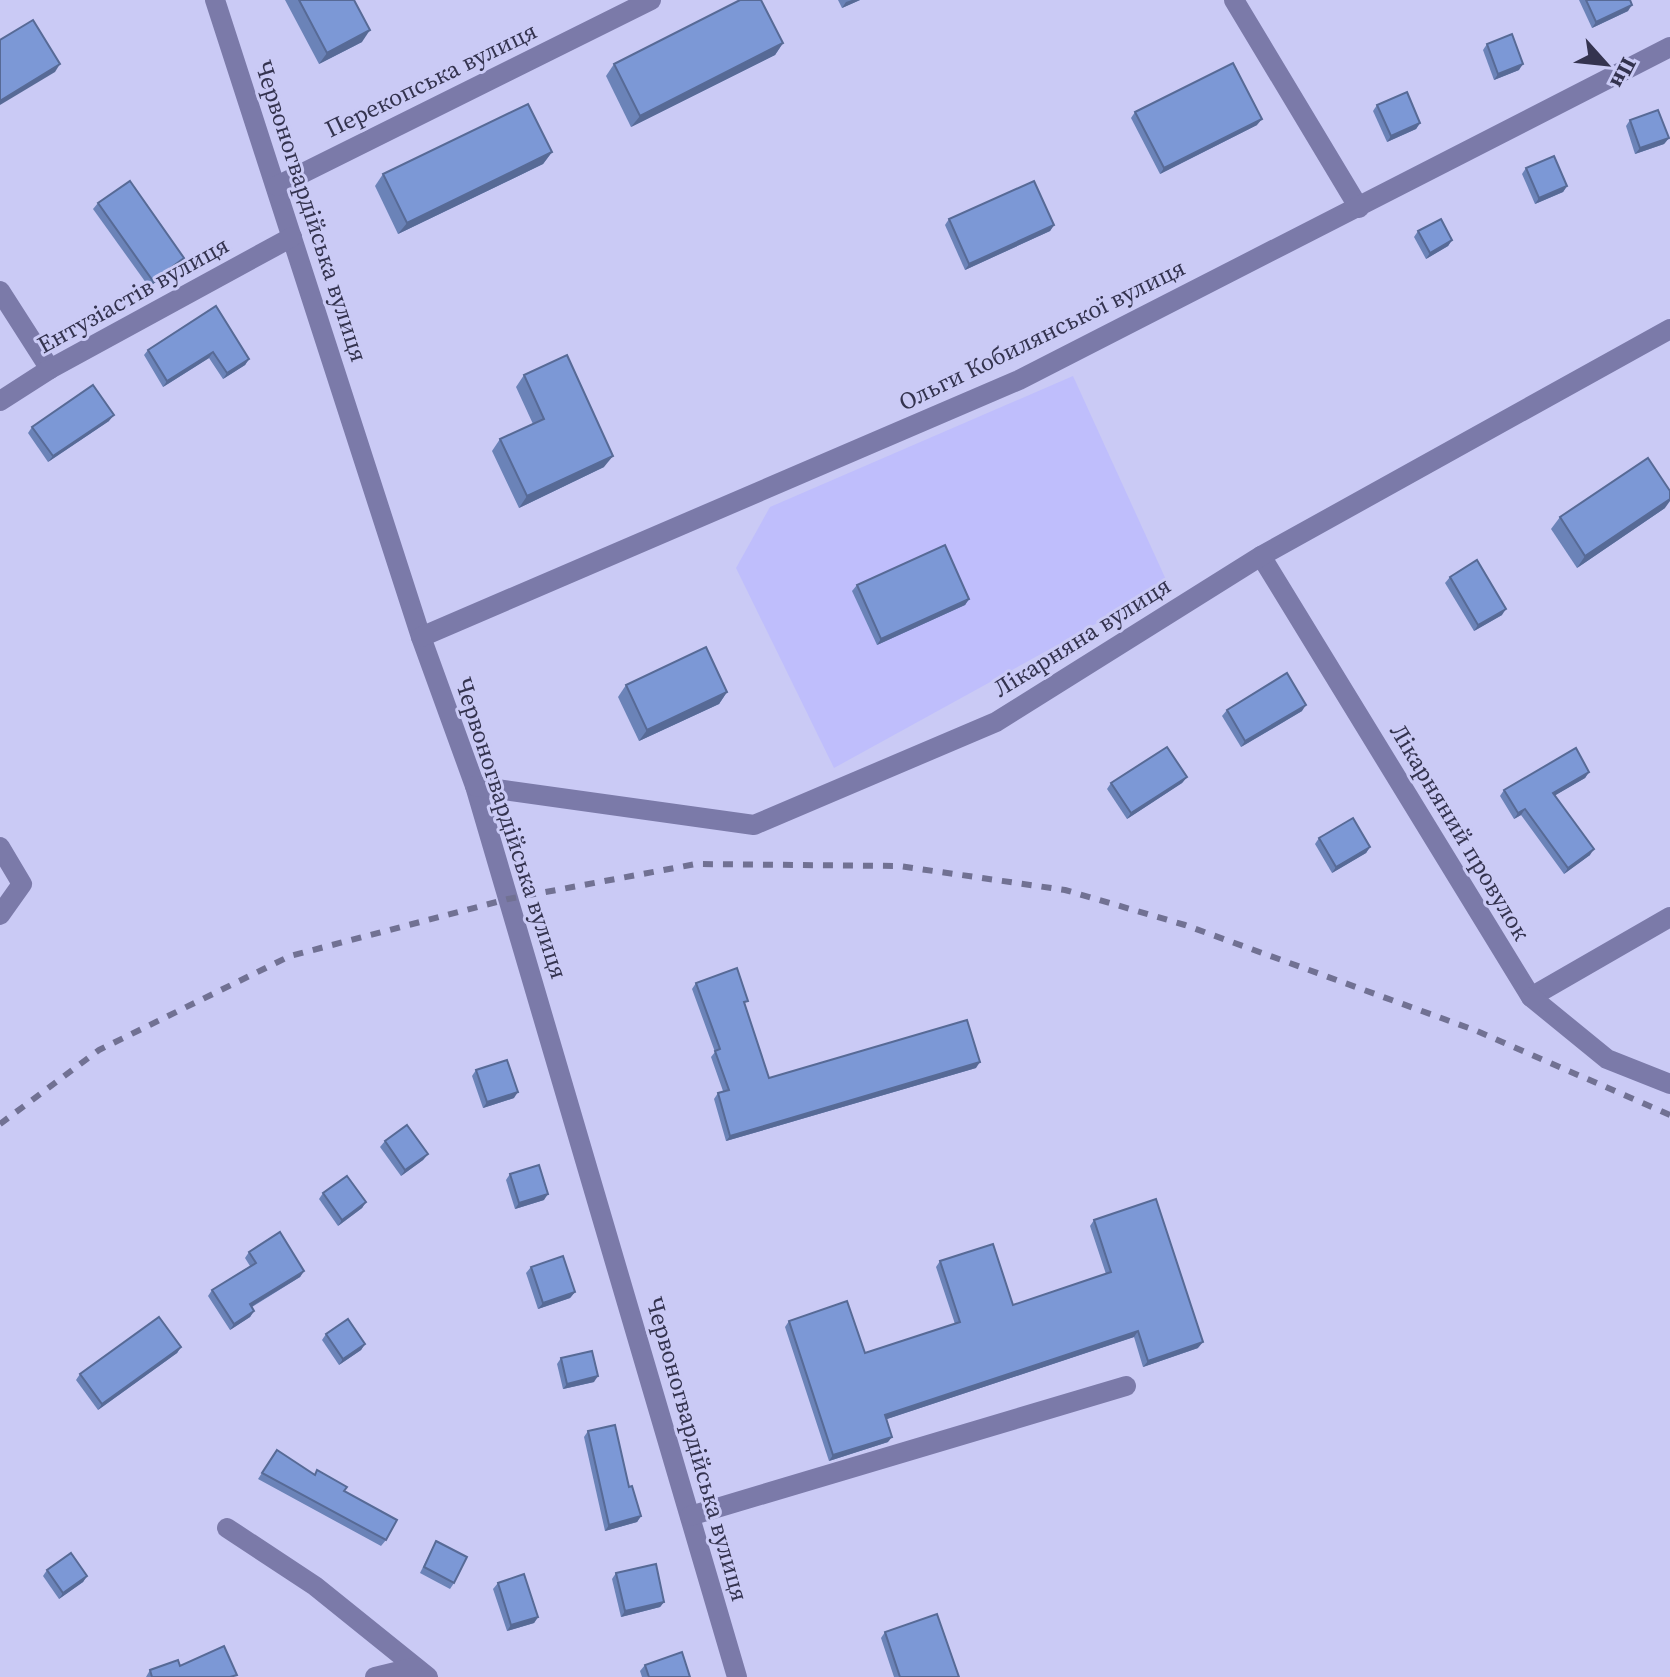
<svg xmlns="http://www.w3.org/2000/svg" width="1670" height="1677" viewBox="0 0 1670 1677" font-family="'Source Serif 4',serif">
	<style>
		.built { fill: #bfbefc }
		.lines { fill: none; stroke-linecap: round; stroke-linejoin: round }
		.minor { stroke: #7b7aa9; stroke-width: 20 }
		.rail { stroke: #717193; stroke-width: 6; stroke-dasharray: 10 10; stroke-linecap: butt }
		.wall { fill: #6b83b8 }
		.shaded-wall { fill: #576a96 }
		.building { fill: #7c98d6; stroke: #576a96; stroke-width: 2 }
		.labels { text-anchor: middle; stroke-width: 6; stroke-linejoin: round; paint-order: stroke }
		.street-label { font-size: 24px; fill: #34334f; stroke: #cacaf5 }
	</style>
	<rect width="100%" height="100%" fill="#cacaf5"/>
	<!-- built -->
	<polygon class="built" points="1073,376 1168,584 834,768 736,568 770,507"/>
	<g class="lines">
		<!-- minor -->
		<g class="minor">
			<polyline points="215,0 421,637 475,786 737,1677"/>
			<polyline points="1234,0 1359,208"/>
			<polyline points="277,186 651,0"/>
			<polyline points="0,291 50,369"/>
			<polyline points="0,401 50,369 292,237"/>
			<polyline points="1261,556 1531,997 1670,917"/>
			<polyline points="421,637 1019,380 1670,47"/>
			<polyline points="475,786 754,825 996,722 1261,556 1670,329"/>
			<polyline points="0,847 22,884 0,915"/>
			<polyline points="1531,997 1607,1059 1670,1084"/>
			<polyline points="690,1516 1126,1386"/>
			<polyline points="227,1528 315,1586 428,1677"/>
			<polyline points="375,1677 412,1668"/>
		</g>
		<!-- rail -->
		<polyline class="rail" points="0,1124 99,1050 290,956 508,899 696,864 899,866 1065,890 1185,925 1477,1031 1670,1115"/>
	</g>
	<!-- wall -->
	<g class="wall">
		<polygon points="285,0 354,0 362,42 319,64"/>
		<polygon points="838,0 860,0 842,8"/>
		<polygon points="1579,0 1630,0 1628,11 1592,28"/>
		<polygon points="783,43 775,55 631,127 606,76 614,64"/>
		<polygon points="1487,44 1519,70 1494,80 1483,50"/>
		<polygon points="1377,105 1420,123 1416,129 1387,142 1373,111"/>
		<polygon points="1135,112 1257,125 1160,174 1131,118"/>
		<polygon points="1630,120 1669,138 1664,144 1635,154 1626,126"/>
		<polygon points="552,152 543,164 398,234 375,186 383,174"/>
		<polygon points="1526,168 1567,186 1563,192 1535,204 1522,174"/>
		<polygon points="98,203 180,264 149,287 93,209"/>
		<polygon points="949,219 1054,225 1050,231 965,270 945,225"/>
		<polygon points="1418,231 1452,240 1448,246 1426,259 1414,237"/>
		<polygon points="216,306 249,359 245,365 223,379 209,358 163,387 144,355 148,350"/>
		<polygon points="524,375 604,467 519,508 492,451 500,439 533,424 516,387"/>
		<polygon points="109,421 48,462 28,433 32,427"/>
		<polygon points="1665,508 1577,568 1551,529 1560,517"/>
		<polygon points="1450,577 1502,615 1474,631 1445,583"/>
		<polygon points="857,585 969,599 965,605 877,645 852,591"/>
		<polygon points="626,685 727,692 719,704 639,741 618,697"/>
		<polygon points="1227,710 1302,711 1241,747 1222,716"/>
		<polygon points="1589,772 1585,778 1555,795 1590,855 1564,874 1521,815 1514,819 1500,796 1504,790"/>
		<polygon points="1187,777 1182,783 1127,819 1107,789 1111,783"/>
		<polygon points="1319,838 1370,847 1366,853 1332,873 1315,844"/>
		<polygon points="696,983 745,1005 769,1078 976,1068 726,1141 714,1099 718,1093 723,1091 711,1057 715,1052 692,989"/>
		<polygon points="476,1070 514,1098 483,1108 472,1076"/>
		<polygon points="385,1141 428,1154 423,1160 401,1176 380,1147"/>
		<polygon points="510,1174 544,1200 515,1209 506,1180"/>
		<polygon points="323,1193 366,1202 362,1208 338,1226 319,1199"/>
		<polygon points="1094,1220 1198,1348 1143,1367 1134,1337 887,1419 888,1442 829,1461 785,1327 789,1321 865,1353 955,1324 936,1267 940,1261 1013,1305 1106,1274 1090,1226"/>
		<polygon points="249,1252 304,1271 300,1277 252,1307 254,1311 250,1317 230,1330 208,1296 212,1290 250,1266 245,1258"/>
		<polygon points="531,1267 575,1292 570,1298 538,1309 526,1273"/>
		<polygon points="326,1334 365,1344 361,1350 339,1365 322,1340"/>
		<polygon points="181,1347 177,1353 98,1410 76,1380 80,1374"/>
		<polygon points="561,1358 594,1382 563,1389 557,1364"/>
		<polygon points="588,1431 629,1487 641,1516 637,1522 605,1531 584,1437"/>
		<polygon points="277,1450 314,1475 344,1491 386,1540 381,1546 258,1479"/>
		<polygon points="436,1541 454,1583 450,1589 420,1573"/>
		<polygon points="47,1570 87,1576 83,1582 59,1599 43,1576"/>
		<polygon points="616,1573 664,1602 660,1607 621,1617 612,1579"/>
		<polygon points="498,1583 538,1617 534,1623 507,1631 493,1589"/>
		<polygon points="885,1632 959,1677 894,1677 881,1638"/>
		<polygon points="645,1665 690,1677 642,1677 640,1671"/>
		<polygon points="150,1670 235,1677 146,1677"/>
	</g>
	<!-- shaded-wall -->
	<g class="shaded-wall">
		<polygon points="852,0 860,0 842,8 846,2"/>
		<polygon points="1632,5 1628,11 1592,28 1596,22"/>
		<polygon points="370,30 362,42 319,64 327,53"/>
		<polygon points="783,43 775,55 631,127 640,116"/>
		<polygon points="60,64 55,72 0,105 0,101"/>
		<polygon points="1523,64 1519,70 1494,80 1498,74"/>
		<polygon points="1262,119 1257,125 1160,174 1164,168"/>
		<polygon points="1420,123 1416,129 1387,142 1391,136"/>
		<polygon points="1669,138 1664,144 1635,154 1640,148"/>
		<polygon points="552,152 543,164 398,234 407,223"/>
		<polygon points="1567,186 1563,192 1535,204 1539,198"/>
		<polygon points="1054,225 1050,231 965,270 969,264"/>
		<polygon points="1452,240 1448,246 1426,259 1430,253"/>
		<polygon points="184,258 180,264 149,287 153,281"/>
		<polygon points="213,352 209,358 163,387 167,381"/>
		<polygon points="249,359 245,365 223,379 227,373"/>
		<polygon points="114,415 109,421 48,462 53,456"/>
		<polygon points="613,456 604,467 519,508 527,496"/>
		<polygon points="1670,499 1670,501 1665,508 1577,568 1585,556"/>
		<polygon points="969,599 965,605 877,645 881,639"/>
		<polygon points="1506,609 1502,615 1474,631 1478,625"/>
		<polygon points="727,692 719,704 639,741 647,730"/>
		<polygon points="1306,705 1302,711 1241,747 1245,741"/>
		<polygon points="1589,772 1585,778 1549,799 1553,793"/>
		<polygon points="1187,777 1182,783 1127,819 1131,813"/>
		<polygon points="1525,809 1521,815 1514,819 1518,813"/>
		<polygon points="1370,847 1366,853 1332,873 1336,867"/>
		<polygon points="1594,849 1590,855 1564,874 1568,868"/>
		<polygon points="980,1062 976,1068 726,1141 730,1136"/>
		<polygon points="518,1092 514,1098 483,1108 487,1102"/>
		<polygon points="428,1154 423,1160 401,1176 405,1170"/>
		<polygon points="548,1194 544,1200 515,1209 519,1203"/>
		<polygon points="366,1202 362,1208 338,1226 342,1220"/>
		<polygon points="304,1271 300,1277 246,1310 250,1304"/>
		<polygon points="575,1292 570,1298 538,1309 543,1303"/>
		<polygon points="254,1311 250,1317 230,1330 234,1324"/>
		<polygon points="1138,1331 1134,1337 881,1421 885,1415"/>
		<polygon points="1203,1342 1198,1348 1143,1367 1148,1361"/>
		<polygon points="365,1344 361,1350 339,1365 343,1359"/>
		<polygon points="181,1347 177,1353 98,1410 102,1404"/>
		<polygon points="598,1376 594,1382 563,1389 567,1384"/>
		<polygon points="892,1437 888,1442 829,1461 833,1455"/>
		<polygon points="641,1516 637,1522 605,1531 609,1525"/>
		<polygon points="87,1576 83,1582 59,1599 63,1593"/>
		<polygon points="664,1602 660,1607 621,1617 625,1611"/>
		<polygon points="538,1617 534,1623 507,1631 511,1625"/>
	</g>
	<!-- building -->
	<g class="building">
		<polygon points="299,0 354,0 370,30 327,53"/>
		<polygon points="740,0 761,0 783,43 640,116 614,64"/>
		<polygon points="1586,0 1630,0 1632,5 1596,22"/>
		<polygon points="33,20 60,64 0,101 0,40"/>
		<polygon points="1512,34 1523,64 1498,74 1487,44"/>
		<polygon points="1233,63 1262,119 1164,168 1135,112"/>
		<polygon points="1407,92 1420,123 1391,136 1377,105"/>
		<polygon points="528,104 552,152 407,223 383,174"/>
		<polygon points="1658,110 1669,138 1640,148 1630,120"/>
		<polygon points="1554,156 1567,186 1539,198 1526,168"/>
		<polygon points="130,181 184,258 153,281 98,203"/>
		<polygon points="1034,181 1054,225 969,264 949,219"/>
		<polygon points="1441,219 1452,240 1430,253 1418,231"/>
		<polygon points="216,306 249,359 227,373 213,352 167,381 148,350"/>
		<polygon points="567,355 613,456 527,496 500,439 544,419 524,375"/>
		<polygon points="93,385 114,415 53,456 32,427"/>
		<polygon points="1648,458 1670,491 1670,499 1585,556 1560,517"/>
		<polygon points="945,545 969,599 881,639 857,585"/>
		<polygon points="1477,560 1506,609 1478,625 1450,577"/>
		<polygon points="706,647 727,692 647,730 626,685"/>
		<polygon points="1287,673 1306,705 1245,741 1227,710"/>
		<polygon points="1167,747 1187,777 1131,813 1111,783"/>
		<polygon points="1576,748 1589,772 1553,793 1594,849 1568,868 1525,809 1518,813 1504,790"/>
		<polygon points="1353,818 1370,847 1336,867 1319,838"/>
		<polygon points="737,968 748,1001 744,1002 769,1078 967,1020 980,1062 730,1136 718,1093 729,1090 715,1051 720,1049 696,983"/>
		<polygon points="507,1060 518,1092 487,1102 476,1070"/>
		<polygon points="407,1125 428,1154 405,1170 385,1141"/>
		<polygon points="539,1165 548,1194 519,1203 510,1174"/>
		<polygon points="347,1176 366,1202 342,1220 323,1193"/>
		<polygon points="1156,1199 1203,1342 1148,1361 1138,1331 885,1415 892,1437 833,1455 789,1321 847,1301 865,1353 960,1322 940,1261 993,1244 1013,1305 1111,1272 1094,1220"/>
		<polygon points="280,1232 304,1271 250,1304 254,1311 234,1324 212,1290 256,1263 249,1252"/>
		<polygon points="563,1256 575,1292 543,1303 531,1267"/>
		<polygon points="159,1317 181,1347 102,1404 80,1374"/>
		<polygon points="348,1319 365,1344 343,1359 326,1334"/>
		<polygon points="592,1351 598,1376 567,1384 561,1358"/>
		<polygon points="615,1425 629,1487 632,1486 641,1516 609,1525 588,1431"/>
		<polygon points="277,1450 315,1475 317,1470 347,1487 344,1491 397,1520 386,1540 262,1473"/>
		<polygon points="436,1541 467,1557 454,1583 424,1567"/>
		<polygon points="71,1553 87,1576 63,1593 47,1570"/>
		<polygon points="656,1564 664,1602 625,1611 616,1573"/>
		<polygon points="524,1574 538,1617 511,1625 498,1583"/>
		<polygon points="937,1614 959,1677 900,1677 885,1632"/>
		<polygon points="224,1646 237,1675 230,1677 152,1677 150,1670 178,1660 180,1666"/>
		<polygon points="682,1652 690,1677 649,1677 645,1665"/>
	</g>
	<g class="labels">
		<!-- street labels -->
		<g class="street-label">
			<text transform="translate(431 80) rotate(-26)" y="8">Перекопська вулиця</text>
			<text transform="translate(311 211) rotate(72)" y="8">Червоногвардійська вулиця</text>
			<text transform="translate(133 295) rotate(-29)" y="8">Ентузіастів вулиця</text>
			<text transform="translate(1042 335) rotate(-26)" y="8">Ольги Кобилянської вулиця</text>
			<text transform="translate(1082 637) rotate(-32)" y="8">Лікарняна вулиця</text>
			<text transform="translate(511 828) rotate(72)" y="8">Червоногвардійська вулиця</text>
			<text transform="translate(1460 832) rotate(59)" y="8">Лікарняний провулок</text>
			<text transform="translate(697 1449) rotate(74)" y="8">Червоногвардійська вулиця</text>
		</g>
	</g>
	<!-- north arrow -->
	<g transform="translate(1606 64) rotate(117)" stroke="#cacaf5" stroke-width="6" paint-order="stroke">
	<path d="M0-6L14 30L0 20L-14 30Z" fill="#34334f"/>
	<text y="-12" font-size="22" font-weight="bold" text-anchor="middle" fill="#34334f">Пн</text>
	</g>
</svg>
